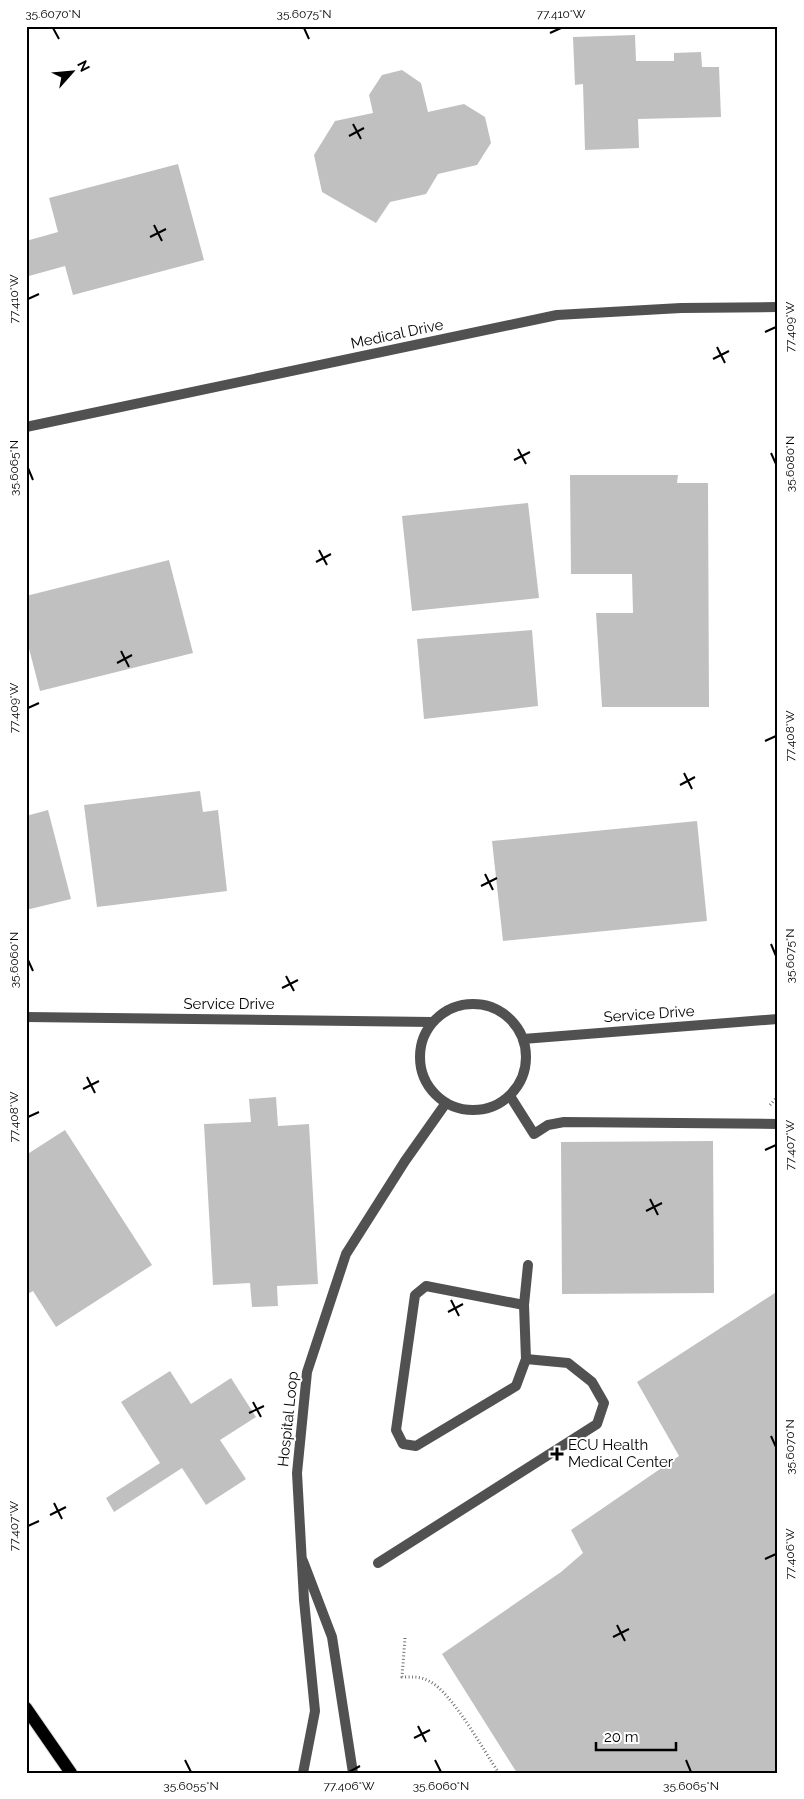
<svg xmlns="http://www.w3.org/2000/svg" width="804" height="1799" viewBox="0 0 804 1799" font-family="Raleway,sans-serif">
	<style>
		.building { fill: #c0c0c0 }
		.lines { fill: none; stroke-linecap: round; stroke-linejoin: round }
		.primary-casing { stroke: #dbdbdb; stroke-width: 14 }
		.path { stroke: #737373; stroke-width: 3; stroke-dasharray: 1 2.5; stroke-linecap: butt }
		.service { stroke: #515151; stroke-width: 10 }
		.minor { stroke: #515151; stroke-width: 10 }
		.primary { stroke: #000; stroke-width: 12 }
		.ticks { fill: none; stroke: #000; stroke-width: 2 }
		.poi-dot { fill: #000; stroke: #fff; stroke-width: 2 }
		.labels { text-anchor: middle; stroke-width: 4; stroke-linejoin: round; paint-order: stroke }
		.street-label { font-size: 15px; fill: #000; stroke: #fff }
		.poi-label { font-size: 15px; fill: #000; stroke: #fff; text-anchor: start }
		.neatline { fill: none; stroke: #000; stroke-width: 2 }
		.ticks-label { font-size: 12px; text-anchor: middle; fill: #000 }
	</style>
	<rect width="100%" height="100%" fill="#fff"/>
	<!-- building -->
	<g class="building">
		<polygon points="635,35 636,61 674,61 674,53 701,52 702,67 719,67 721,117 638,119 639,148 585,150 583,84 575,85 573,37"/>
		<polygon points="402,70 421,83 428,112 464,104 485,117 491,143 477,165 438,174 426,194 390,202 376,223 322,192 314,155 335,121 373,113 369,95 382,75"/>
		<polygon points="178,164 204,260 73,295 65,266 29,276 26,264 26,241 58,232 49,198"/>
		<polygon points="570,475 678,475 677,483 708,483 709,707 602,707 596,613 633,613 632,574 571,574"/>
		<polygon points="528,503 539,598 412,611 402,516"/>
		<polygon points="169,560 193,653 40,691 26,637 26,596"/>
		<polygon points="532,630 538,706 424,719 417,639"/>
		<polygon points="200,791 203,812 218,810 227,891 97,907 84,805"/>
		<polygon points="48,810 71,899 26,910 26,816"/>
		<polygon points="697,821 707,921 503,941 492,841"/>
		<polygon points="276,1097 278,1126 309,1124 318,1284 277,1286 278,1306 252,1307 250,1283 213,1285 204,1124 251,1122 249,1099"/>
		<polygon points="65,1130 152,1265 56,1327 33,1291 26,1295 26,1155"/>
		<polygon points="713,1141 714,1293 562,1294 561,1142"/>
		<polygon points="778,1291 778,1773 517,1773 442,1654 561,1572 583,1553 571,1530 679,1456 637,1382"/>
		<polygon points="170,1371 191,1404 231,1378 256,1417 220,1440 246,1479 206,1505 182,1468 114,1512 106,1498 160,1463 121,1402"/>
	</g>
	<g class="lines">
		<!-- primary casing -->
		<g class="primary-casing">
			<polyline id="primary" points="26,1708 71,1773"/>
		</g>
		<!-- path -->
		<g class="path">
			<polyline points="770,1105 778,1096"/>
			<path d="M 405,1638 L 402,1677 C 412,1677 420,1676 429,1681 C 452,1692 483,1750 499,1773"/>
		</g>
		<!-- service -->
		<g class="service">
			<polyline points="510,1096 534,1134 548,1125 564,1122 778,1124"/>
			<polyline points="524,1305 426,1286 415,1295 396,1430 403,1444 416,1446 516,1386 526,1359"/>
			<polyline points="303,1561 332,1637 353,1773"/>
			<polyline points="378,1563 597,1424 604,1403 592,1382 568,1363 526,1359 524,1305 528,1265"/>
		</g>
		<!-- minor -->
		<g class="minor">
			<polyline points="26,427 557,315 681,308 778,307"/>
			<circle cx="473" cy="1057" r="53"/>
			<polyline points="26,1017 432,1022"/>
			<polyline points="523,1039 778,1019"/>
			<polyline points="303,1773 315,1711 304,1600 297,1473 307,1372 346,1254 405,1161 446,1103"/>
		</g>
		<!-- primary -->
		<use href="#primary" class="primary"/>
	</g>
	<!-- ticks -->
	<path class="ticks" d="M 53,28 L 59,39M 304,28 L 309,39M 550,33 L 561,28M 353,124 L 361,139M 349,136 L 364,128M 154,225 L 162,241M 150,237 L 166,229M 28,299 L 39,294M 765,332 L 776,327M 717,347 L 725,363M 713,359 L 729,351M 518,449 L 526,464M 771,453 L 776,464M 514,460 L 530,452M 28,468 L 33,480M 319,550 L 327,565M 316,562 L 331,554M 121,651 L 129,667M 117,663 L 132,655M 28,708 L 39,703M 765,741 L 776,736M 684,773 L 692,789M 680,785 L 695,777M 485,874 L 493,890M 481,886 L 497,878M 771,944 L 776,956M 28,960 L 33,971M 286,976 L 294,991M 282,988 L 298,980M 87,1077 L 95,1093M 83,1089 L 99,1081M 28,1117 L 39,1112M 765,1150 L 776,1145M 650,1199 L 658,1215M 646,1211 L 662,1203M 451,1300 L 459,1316M 448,1312 L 463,1304M 253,1402 L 261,1417M 249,1413 L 264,1406M 771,1436 L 776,1447M 54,1503 L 62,1519M 50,1515 L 66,1507M 28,1526 L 39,1521M 765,1559 L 776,1554M 617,1625 L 625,1641M 613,1637 L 629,1629M 418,1726 L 426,1742M 414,1738 L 430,1730M 185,1760 L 191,1772M 435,1760 L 441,1772M 686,1760 L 691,1772M 349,1772 L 360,1766"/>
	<!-- markers -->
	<path class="poi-dot" d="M554.5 1446.5h5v5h5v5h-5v5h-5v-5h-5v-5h5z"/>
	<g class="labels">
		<!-- street labels -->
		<g class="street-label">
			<text transform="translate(397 334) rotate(-12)" y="5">Medical Drive</text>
			<text x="229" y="1009">Service Drive</text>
			<text transform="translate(649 1014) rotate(-4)" y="5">Service Drive</text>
			<text transform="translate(288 1419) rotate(-84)" y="5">Hospital Loop</text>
		</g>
		<!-- poi labels -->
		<g class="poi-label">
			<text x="568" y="1450">ECU Health<tspan x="568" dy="17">Medical Center</tspan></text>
		</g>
	</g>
	<!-- border -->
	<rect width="804" height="1799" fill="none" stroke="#ffffff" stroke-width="55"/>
	<!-- north arrow -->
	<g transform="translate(72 72) rotate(63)" stroke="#ffffff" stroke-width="4" paint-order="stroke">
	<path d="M0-4L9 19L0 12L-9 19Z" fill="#000000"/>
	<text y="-8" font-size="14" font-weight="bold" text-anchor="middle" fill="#000000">N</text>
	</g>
	<!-- scale -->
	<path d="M596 1742v8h80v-8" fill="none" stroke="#000000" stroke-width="2.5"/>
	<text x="604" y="1742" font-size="15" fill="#000000" stroke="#ffffff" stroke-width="4" paint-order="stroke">20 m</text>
	<rect x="28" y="28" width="748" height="1744" class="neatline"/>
	<g class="ticks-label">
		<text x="53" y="18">35.6070°N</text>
		<text x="304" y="18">35.6075°N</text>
		<text x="561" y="18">77.410°W</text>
		<text transform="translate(14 299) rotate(-90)" y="4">77.410°W</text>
		<text transform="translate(790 327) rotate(-90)" y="4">77.409°W</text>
		<text transform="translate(790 464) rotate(-90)" y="4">35.6080°N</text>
		<text transform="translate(14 468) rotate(-90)" y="4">35.6065°N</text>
		<text transform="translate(14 708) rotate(-90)" y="4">77.409°W</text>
		<text transform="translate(790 736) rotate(-90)" y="4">77.408°W</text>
		<text transform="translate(790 956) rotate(-90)" y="4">35.6075°N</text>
		<text transform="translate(14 960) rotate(-90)" y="4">35.6060°N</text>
		<text transform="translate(14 1117) rotate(-90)" y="4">77.408°W</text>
		<text transform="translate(790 1145) rotate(-90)" y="4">77.407°W</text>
		<text transform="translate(790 1447) rotate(-90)" y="4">35.6070°N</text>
		<text transform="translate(14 1526) rotate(-90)" y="4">77.407°W</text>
		<text transform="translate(790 1554) rotate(-90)" y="4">77.406°W</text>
		<text x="191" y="1790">35.6055°N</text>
		<text x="349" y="1790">77.406°W</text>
		<text x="441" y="1790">35.6060°N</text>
		<text x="691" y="1790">35.6065°N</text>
	</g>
</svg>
